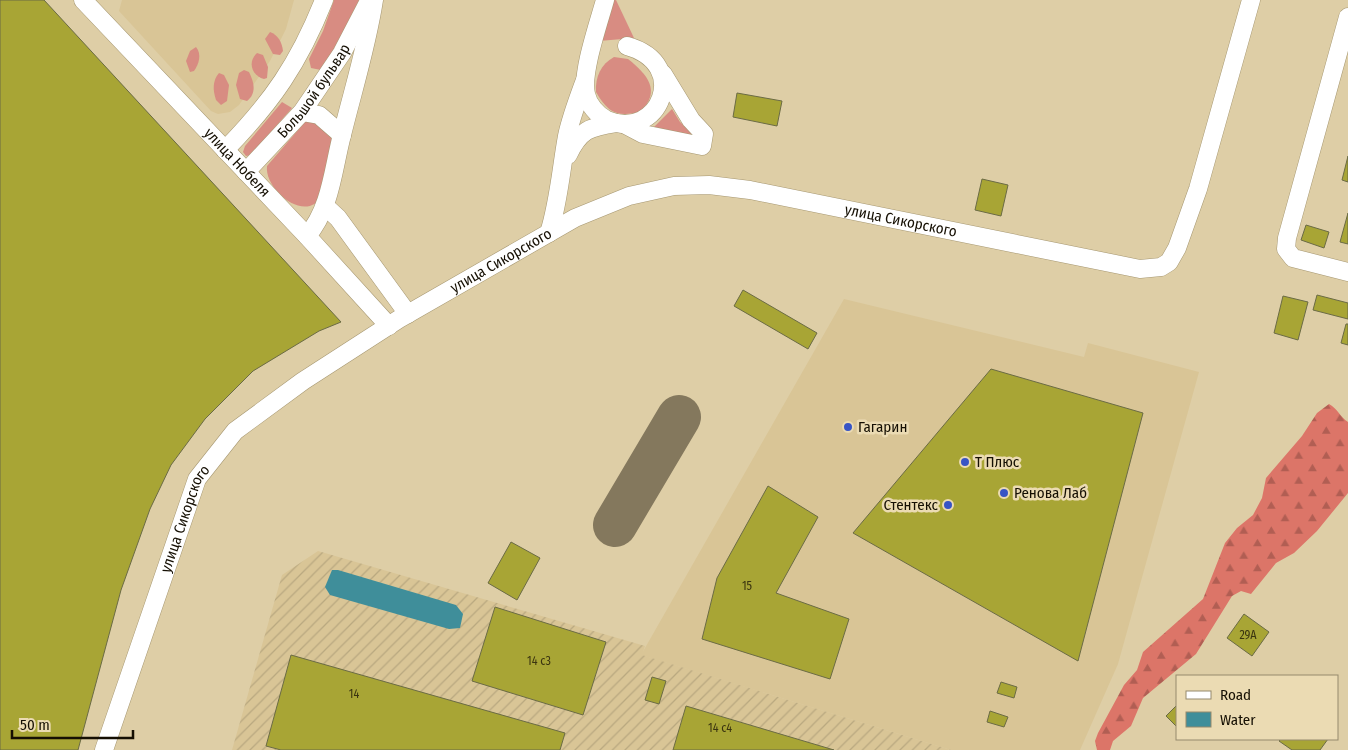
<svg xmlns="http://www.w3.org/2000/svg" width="1348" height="750" viewBox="0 0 1348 750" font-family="'Fira Sans Condensed',sans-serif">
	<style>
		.built { fill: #d9c596 }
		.industrial { fill: url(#industrial-furrows) }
		.grass { fill: #d88c82 }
		.forest { fill: url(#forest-firs) }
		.water { fill: #3f8e9a }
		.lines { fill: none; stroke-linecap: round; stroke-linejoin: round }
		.taxiway { stroke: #84785d; stroke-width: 44 }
		.building { fill: #a8a535; stroke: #6b6b45 }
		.minor-casing { stroke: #a69771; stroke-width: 19 }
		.minor { stroke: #fff; stroke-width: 18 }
		.poi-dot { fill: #3754c5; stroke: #ebdbb3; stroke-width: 2 }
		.labels { text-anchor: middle; stroke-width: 5; stroke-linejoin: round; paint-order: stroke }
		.number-label { font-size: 12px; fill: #3a3410 }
		.street-label { font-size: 15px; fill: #150f03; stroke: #ebdbb3 }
		.poi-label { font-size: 15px; fill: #150f03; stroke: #ebdbb3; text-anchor: start }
	</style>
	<defs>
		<pattern id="industrial-furrows" width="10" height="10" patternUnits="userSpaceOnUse" patternTransform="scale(1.25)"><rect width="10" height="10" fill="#d9c596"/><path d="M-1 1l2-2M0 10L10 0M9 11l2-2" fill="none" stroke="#b9a880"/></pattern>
		<pattern id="forest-firs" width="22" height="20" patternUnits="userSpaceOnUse" patternTransform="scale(1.25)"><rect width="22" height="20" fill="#dc7568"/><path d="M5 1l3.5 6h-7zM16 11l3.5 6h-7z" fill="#b15e53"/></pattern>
	</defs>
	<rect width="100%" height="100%" fill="#decea6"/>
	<!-- built -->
	<g class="built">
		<polygon points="122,0 294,0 286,29 270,61 239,105 230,112 218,114 211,111 119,11"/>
		<polygon points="844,299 1084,357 1088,343 1199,372 1118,664 1080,750 951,750 641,655"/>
	</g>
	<!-- industrial -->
	<polygon class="industrial" points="318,551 645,646 642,655 951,750 232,750 282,575"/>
	<!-- grass -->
	<g class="grass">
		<polygon points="334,0 359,0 340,39 321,70 311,68 309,59 323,31"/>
		<polygon points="616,0 634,38 599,41 611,1"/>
		<path d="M 270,32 C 278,35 282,42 283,51 L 280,55 L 273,54 L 265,39 Z"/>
		<path d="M 196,47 C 202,54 199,64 194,71 L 190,72 L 186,61 L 190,51 Z"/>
		<path d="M 257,53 L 263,55 L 268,67 L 267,78 L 264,79 C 252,76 247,62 257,53 Z"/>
		<path d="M 614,57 L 628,59 C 647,74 662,91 640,112 C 617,117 608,113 596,92 C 595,77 601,64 614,57 Z"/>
		<path d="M 244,70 L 249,72 C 254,82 257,93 247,101 L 240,99 L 236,85 L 239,73 Z"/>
		<path d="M 219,73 L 224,75 L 229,85 L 227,101 L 221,105 L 216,100 C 213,91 212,81 219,73 Z"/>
		<polygon points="282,102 292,108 251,155 246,156 243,152 245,146"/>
		<polygon points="672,109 680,122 696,136 651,130"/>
		<path d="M 313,120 L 331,134 L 331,143 L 322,195 C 307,225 264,190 267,166 L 305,122 Z"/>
	</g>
	<!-- forest -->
	<path class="forest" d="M 1329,404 C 1338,409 1340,417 1348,422 L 1348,493 L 1317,531 L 1294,553 L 1276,563 L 1251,594 L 1241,591 L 1232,596 L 1196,654 L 1143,698 L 1131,726 L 1113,741 L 1110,750 L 1097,750 L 1095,741 L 1098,733 L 1124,685 L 1137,670 L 1143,652 L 1203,599 L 1225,543 L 1237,528 L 1253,515 L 1262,498 L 1266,478 L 1302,436 L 1317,413 Z"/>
	<!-- water -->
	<polygon class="water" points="332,570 338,570 456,605 463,614 460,628 449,629 330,595 325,587"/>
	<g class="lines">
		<!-- taxiway -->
		<polyline class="taxiway" points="615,525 679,417"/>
	</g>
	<!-- building -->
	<g class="building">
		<polygon points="0,0 44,0 341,322 319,331 253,371 205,419 171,465 150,509 121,590 78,750 0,750"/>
		<polygon points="737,93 782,101 777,126 733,117"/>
		<polygon points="1348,156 1348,182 1342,180"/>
		<polygon points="982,179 1008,185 1001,216 975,210"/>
		<polygon points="1348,213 1348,244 1340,242"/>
		<polygon points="1306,225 1329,232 1324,248 1301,240"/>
		<polygon points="743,290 817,333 808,349 734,306"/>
		<polygon points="1317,295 1348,303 1348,319 1313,310"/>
		<polygon points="1283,296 1308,302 1298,340 1274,333"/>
		<polygon points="1346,324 1348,324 1348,345 1341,343"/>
		<polygon points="991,369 1143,413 1078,661 853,533"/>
		<polygon points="768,486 818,517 776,593 849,619 830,679 702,639 717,578"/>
		<polygon points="511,542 540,558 517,600 488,583"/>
		<polygon points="495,607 606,642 583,715 472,681"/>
		<polygon points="1244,614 1269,632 1252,656 1227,638"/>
		<polygon points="291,655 565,733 560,750 281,750 266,746"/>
		<polygon points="652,677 666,681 659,704 645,700"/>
		<polygon points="1001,682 1017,687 1014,698 997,693"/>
		<polygon points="1177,705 1177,727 1166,716"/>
		<polygon points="686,706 834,750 673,750"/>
		<polygon points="990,711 1008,717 1004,727 987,722"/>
		<polygon points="1281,739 1328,739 1320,750 1292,750 1279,741"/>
	</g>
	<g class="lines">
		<!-- minor casing -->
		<g class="minor-casing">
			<g id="minor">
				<path id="s1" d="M 83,0 L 307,236 L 389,326"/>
				<path d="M 605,0 C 599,22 581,73 586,94 C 588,104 597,115 607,120 C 659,142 692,64 627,46"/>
				<polyline points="1348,17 1287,238 1286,249 1293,258 1348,272"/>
				<polyline points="302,112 319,115 342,135"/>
				<polyline points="624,124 643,134 702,146 704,134 691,120 663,74"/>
				<path d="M 225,150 C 272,102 299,63 324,0"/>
				<path d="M 568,155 C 580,130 589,127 616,123"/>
				<path id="s2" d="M 246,172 L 302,112 L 342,53 L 369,1"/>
				<polyline points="326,207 338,218 408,314"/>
				<path d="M 549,233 C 559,201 561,169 567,136 C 571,117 578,99 585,80"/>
				<path d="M 307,236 C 331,208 333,169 342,135 C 353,90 367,46 374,0"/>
				<path id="s3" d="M 104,750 L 197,479 L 235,431 L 303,381 L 399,319 L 575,218 L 629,196 L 674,186 L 709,185 L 750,190 L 1140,269 L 1161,267 L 1169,262 L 1177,248 L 1198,189 L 1251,0"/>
			</g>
		</g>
		<!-- minor -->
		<use href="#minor" class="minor"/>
	</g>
	<!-- markers -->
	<g class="poi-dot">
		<circle cx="848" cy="427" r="5"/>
		<circle cx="965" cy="462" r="5"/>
		<circle cx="1004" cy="493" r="5"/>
		<circle cx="948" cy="505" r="5"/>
	</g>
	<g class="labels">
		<!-- number labels -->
		<g class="number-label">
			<text x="747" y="590">15</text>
			<text x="1248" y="639">29А</text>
			<text x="539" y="665">14 с3</text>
			<text x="354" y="698">14</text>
			<text x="720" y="732">14 с4</text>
		</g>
		<!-- street labels -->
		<g class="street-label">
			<text dy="5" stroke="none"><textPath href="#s2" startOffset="106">Большой бульвар</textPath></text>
			<text dy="5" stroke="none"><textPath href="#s1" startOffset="224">улица Нобеля</textPath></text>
			<text dy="5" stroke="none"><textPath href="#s3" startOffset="1084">улица Сикорского</textPath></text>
			<text dy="5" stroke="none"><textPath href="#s3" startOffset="664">улица Сикорского</textPath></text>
			<text dy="5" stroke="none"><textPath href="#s3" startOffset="245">улица Сикорского</textPath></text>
		</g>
		<!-- poi labels -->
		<g class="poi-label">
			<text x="858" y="432">Гагарин</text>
			<text x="975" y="467">Т Плюс</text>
			<text x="1014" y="498">Ренова Лаб</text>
			<text x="938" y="510" text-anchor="end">Стентекс</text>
		</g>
	</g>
	<!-- legend -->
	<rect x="1176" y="675" width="162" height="65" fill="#ebdbb3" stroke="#95896d"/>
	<rect x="1186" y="691" width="25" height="8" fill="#ffffff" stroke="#95896d"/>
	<text x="1220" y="700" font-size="15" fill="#150f03">Road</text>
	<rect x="1186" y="712" width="25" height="15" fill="#3f8e9a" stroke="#95896d"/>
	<text x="1220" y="725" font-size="15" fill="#150f03">Water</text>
	<!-- scale -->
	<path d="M12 730v8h121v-8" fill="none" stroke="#150f03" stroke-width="2.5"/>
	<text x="20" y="730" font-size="15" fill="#150f03" stroke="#ebdbb3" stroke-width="4" paint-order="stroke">50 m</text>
</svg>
